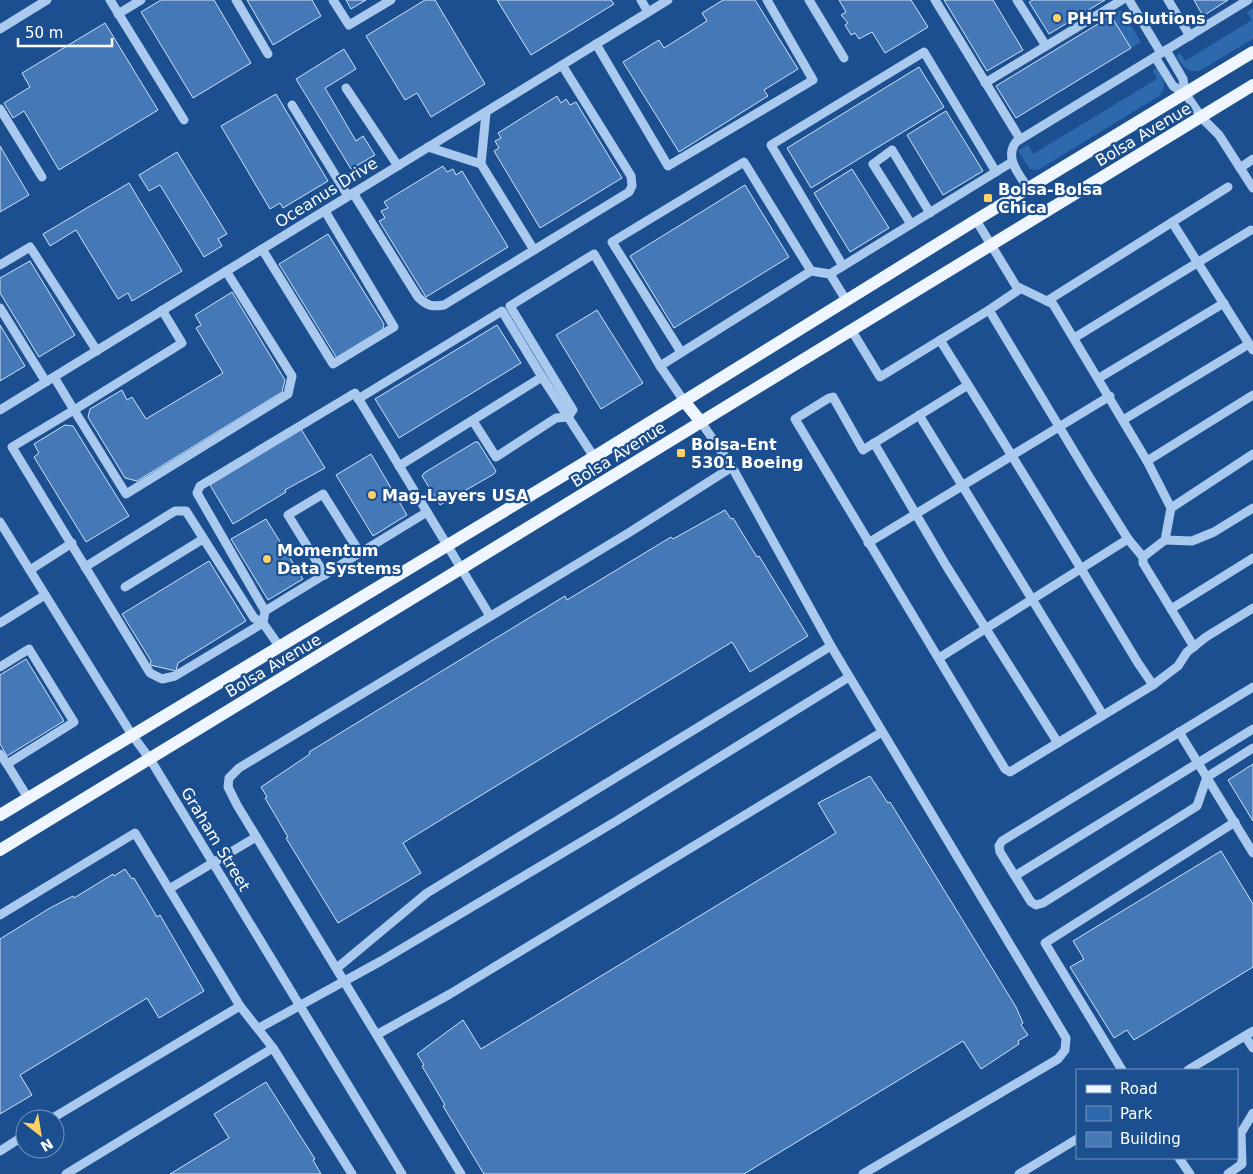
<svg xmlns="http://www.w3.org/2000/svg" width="1253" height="1174" viewBox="0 0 1253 1174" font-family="'DejaVu Sans',sans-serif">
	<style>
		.green { fill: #2e69ad }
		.building { fill: #4478b7; stroke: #cfe3fa }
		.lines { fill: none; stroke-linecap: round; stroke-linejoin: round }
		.minor { stroke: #a9c9ee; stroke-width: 9 }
		.major { stroke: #f0f6ff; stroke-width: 12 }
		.poi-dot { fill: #ffd166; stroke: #1b4f8f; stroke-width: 2 }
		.labels { text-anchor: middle; stroke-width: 4.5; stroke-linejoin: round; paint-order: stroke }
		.poi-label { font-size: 16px; font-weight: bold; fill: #fff; stroke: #1b4f8f; text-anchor: start }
		.street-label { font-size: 16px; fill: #fff; stroke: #1b4f8f }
	</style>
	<rect width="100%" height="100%" fill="#1b4f8f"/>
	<!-- green -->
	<g class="green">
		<path d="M 1253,8 L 1253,39 L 1199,71 C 1186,73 1182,65 1176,56 L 1180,53 L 1185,61 L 1252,20 L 1247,12 Z"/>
		<polygon points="1121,10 1141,42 1131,48 1111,16"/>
		<path d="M 1154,69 L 1157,69 C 1163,78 1168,86 1159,96 L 1038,170 L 1030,169 L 1018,151 L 1028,145 L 1033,154 L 1157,79 L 1153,71 Z"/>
	</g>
	<!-- building -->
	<g class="building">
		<polygon points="161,0 214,0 251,63 193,98 141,12"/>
		<polygon points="247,0 312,0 321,16 273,45"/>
		<polygon points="346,0 366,0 351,9"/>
		<polygon points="425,0 435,0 485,84 431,117 417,93 405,100 366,36"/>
		<polygon points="497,0 611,0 614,4 531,55"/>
		<polygon points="723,0 755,0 798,69 764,90 768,96 679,152 623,62 659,40 664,48 707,21 702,13"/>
		<polygon points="839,0 911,0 928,27 885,53 872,32 859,39 855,33 851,35 845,25 848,23 841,15 846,12"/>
		<polygon points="944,0 993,0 1023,50 987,71"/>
		<polygon points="1033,0 1105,0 1049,34 1029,2"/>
		<polygon points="1194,0 1228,0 1203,16"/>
		<polygon points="1111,16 1131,48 1016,118 996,86"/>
		<polygon points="105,23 158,110 59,170 24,111 13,118 4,103 30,87 22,73"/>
		<polygon points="344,49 356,69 325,88 356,141 363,136 375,155 351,169 296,79"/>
		<polygon points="919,67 944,107 811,188 787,148"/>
		<polygon points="276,94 328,181 283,208 280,203 270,209 221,126"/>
		<polygon points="557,96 561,103 566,99 570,105 576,102 622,178 540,228 494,151 499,148 495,141 501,138 498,133"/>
		<polygon points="946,111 983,171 943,195 907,135"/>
		<polygon points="0,146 29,195 0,212"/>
		<polygon points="177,152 227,234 218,239 222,246 204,257 160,185 149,191 139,175"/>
		<polygon points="443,166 447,172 453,169 456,175 462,171 508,247 426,297 379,221 385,218 381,211 388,208 384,202"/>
		<polygon points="852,169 889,228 850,252 814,193"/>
		<polygon points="129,183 182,271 132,301 128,293 118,299 76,230 50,246 43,234"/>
		<polygon points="745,185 789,257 674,328 630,256"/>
		<polygon points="328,234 384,324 382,333 338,360 279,264"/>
		<polygon points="30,261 75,335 39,357 0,293 0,278"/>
		<polygon points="232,292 285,380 282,392 137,481 125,478 88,417 90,409 122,390 127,400 132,397 146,419 223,373 196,328 201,325 195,315"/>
		<polygon points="597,310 643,383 601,409 556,335"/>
		<polygon points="0,325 25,366 0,381"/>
		<polygon points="497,325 521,363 399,438 375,399"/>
		<polygon points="65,425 73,426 129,516 86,542 34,457 39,453 34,444"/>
		<polygon points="301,429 325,468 285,490 286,492 233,524 210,485"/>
		<polygon points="475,442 478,442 496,471 494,474 440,505 422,476 424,473"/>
		<polygon points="371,454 407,515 373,536 336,475"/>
		<polygon points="725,510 731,519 733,518 757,557 759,556 808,636 750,672 732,642 403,843 421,873 338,923 286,838 288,837 265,798 267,797 261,787 310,754 309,752 565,596 567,600 671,537 673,539"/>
		<polygon points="266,519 303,579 268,600 231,539"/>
		<polygon points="209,561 246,621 178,663 176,671 150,665 151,661 122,614"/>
		<polygon points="26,659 64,721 7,756 0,744 0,675"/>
		<polygon points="1253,764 1253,821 1228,780"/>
		<polygon points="870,776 888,803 890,802 1016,1007 1023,1023 1021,1025 1028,1035 1018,1041 1019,1044 981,1069 963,1041 744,1174 484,1174 443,1106 445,1105 422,1066 424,1065 417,1054 463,1020 481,1049 836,833 818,803"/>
		<polygon points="1221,851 1253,904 1253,967 1134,1040 1127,1030 1114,1038 1070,967 1084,959 1073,941"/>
		<polygon points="125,869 132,879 134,878 157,917 160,915 204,991 159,1018 147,998 20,1075 32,1095 0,1114 0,939 50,908 73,896 74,898 113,874 114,876"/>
		<polygon points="266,1082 315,1159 313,1160 321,1174 170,1174 229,1138 214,1114"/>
	</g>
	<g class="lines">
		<!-- minor -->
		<g class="minor">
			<polyline points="110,0 184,120"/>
			<polyline points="236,0 268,54"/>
			<polyline points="333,0 349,25 391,0"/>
			<polyline points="641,0 648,12"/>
			<polyline points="809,0 844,58"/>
			<polyline points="935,0 1020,139"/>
			<polyline points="1017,0 1046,46"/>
			<polyline points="1129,0 1161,53"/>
			<polyline points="1168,0 1190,36"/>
			<polyline points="118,14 141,0"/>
			<polyline points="0,29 47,0"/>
			<polyline points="596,44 668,166 813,80 767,0"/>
			<polyline points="1166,50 1183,79 1185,93"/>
			<polyline points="1155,57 1173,86 1185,93 1202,118 1219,135 1253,188"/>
			<polyline points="985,83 1122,0"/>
			<polyline points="346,88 398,166"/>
			<polyline points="292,105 348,196"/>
			<polyline points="0,109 42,177"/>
			<polyline points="486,113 481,164 534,250"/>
			<polyline points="428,147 481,164"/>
			<polyline points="1240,168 1253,159"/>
			<path d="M 1028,188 C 1019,174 1004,158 1016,142 L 1248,0"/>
			<path d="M 353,193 L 418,297 C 427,306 432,307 444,305 L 629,192 L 632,186 L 631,176 L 562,65"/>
			<polyline points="976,220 1016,286 1053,304 1147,461"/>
			<polyline points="1172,222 1253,350"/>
			<polyline points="911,224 873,164 892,150 930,213"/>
			<polyline points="262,249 333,364 394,327 325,211"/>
			<polyline points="0,265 30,247 97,351"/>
			<polyline points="843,266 771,145 924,52 996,172"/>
			<polyline points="830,274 1012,162"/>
			<polyline points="1020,289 989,310 1090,478 1128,539 1143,557"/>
			<polyline points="1047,301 1228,187"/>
			<polyline points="0,308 46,382"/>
			<polyline points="162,310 182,343 74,410 126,494 288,394 292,376 226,271"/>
			<polyline points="852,331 880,377 989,310"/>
			<polyline points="1074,338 1251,230"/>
			<path d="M 940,340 C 1007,447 1073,555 1138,663 L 1153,685 L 1010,772 L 1005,769 L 988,741 L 795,419 L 829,398 L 833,397 L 863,450 L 968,385"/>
			<polyline points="681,352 612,242 744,162 811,271"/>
			<polyline points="660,366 811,271 830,274 846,300"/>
			<polyline points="54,377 74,410 12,447 150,673 162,679 175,676 263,623"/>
			<polyline points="1099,378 1224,303"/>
			<polyline points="1253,395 1147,461 1171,508 1165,540 1143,557 1143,563 1171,609 1253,558"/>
			<polyline points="358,399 502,311 542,377 594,457"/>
			<polyline points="0,410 668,0"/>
			<polyline points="919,415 1103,715"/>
			<polyline points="1123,420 1249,344"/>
			<polyline points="473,421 496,457 556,418 568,417 573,410 510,306 594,254 660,366 684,401"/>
			<polyline points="701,422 732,467 831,646 1066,1038 1065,1050 1058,1059 863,1174"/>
			<polyline points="874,443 947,567 1058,743"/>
			<polyline points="399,466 542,377"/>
			<polyline points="1171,508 1253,454"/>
			<polyline points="0,522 132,735 150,759 402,1174"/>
			<polyline points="1165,540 1192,541 1214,532 1253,508"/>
			<polyline points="868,543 1110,396"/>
			<polyline points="85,567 175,511 186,511 254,618 263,623"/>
			<polyline points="30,570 72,543"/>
			<polyline points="325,575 288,515 323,494 360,553"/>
			<polyline points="125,587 203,539"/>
			<polyline points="1171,609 1194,647"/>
			<polyline points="265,611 427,512"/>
			<polyline points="0,623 45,595"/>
			<polyline points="279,646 263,623 265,611 197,493 200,486 355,393 490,616"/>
			<polyline points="939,658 1128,539"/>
			<polyline points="0,667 29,649 74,722 7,764 28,798"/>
			<polyline points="1153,685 1178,666 1187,652 1206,637 1253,608"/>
			<polyline points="1253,687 1002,841 999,846 1000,852 1031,902 1036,905 1043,903 1197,806 1207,777 1253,748"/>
			<polyline points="1179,732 1253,853"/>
			<polyline points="0,754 7,764"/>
			<polyline points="1015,876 1253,729"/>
			<polyline points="169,889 256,837"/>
			<polyline points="0,915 135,833 240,1006 273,1048 352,1174"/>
			<polyline points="337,968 427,893 831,646"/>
			<polyline points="259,1028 381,961 618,820 849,677"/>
			<polyline points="378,1034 450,994 882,732"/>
			<polyline points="1245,1036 1253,1048"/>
			<polyline points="1122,1070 1045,943 1235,822"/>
			<polyline points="1188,1070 1253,1031"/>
			<polyline points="51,1119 240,1006"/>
			<polyline points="0,1151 25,1135"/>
			<polyline points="1179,1158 1190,1174"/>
			<polyline points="66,1174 273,1048"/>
			<polyline points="461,1174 237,805 228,787 229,778 239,768 630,532 732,467"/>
			<polyline points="1019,1174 1077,1139"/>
			<polyline points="1228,1174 1242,1164 1241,1133 1253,1113"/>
		</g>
		<!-- major -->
		<g class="major">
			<polyline points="684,401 701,422"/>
			<polyline points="0,815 594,457 976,220 1253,52"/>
			<polyline points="0,850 1253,85"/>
		</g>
	</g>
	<!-- markers -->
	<g class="poi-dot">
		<circle cx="1057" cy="18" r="5"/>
		<rect x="983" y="193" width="10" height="10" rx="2.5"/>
		<rect x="676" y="448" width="10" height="10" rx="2.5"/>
		<circle cx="372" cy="495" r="5"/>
		<circle cx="267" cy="559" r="5"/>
	</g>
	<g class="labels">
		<!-- poi labels -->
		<g class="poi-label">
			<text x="1067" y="24">PH-IT Solutions</text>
			<text x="998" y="195">Bolsa-Bolsa<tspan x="998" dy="18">Chica</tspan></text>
			<text x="691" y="450">Bolsa-Ent<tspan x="691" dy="18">5301 Boeing</tspan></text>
			<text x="382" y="501">Mag-Layers USA</text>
			<text x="277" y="556">Momentum<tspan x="277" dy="18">Data Systems</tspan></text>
		</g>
		<!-- street labels -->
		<g class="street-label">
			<text transform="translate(1143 134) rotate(-31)" y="6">Bolsa Avenue</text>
			<text transform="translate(326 192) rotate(-32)" y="6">Oceanus Drive</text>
			<text transform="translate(618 454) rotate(-32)" y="6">Bolsa Avenue</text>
			<text transform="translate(273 665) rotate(-31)" y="6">Bolsa Avenue</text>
			<text transform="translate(216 839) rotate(59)" y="6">Graham Street</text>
		</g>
	</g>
	<!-- legend -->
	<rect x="1076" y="1069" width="162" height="90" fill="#1b4f8f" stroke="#7695bc"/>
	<rect x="1086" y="1085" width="25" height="8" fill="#f0f6ff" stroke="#7695bc"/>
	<text x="1120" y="1094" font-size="15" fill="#ffffff">Road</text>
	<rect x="1086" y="1106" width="25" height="15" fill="#2e69ad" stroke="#7695bc"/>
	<text x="1120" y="1119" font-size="15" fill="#ffffff">Park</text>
	<rect x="1086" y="1132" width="25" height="15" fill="#4478b7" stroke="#7695bc"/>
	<text x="1120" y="1144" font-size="15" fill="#ffffff">Building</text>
	<!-- north arrow -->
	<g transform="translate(40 1134) rotate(149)"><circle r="24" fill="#1b4f8f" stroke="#7695bc"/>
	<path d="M0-4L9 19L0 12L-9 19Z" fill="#ffd166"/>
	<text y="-8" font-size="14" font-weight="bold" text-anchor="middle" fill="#ffffff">N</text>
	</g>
	<!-- scale -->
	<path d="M18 38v8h94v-8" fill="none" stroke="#ffffff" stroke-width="2.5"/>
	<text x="25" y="38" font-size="15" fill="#ffffff" stroke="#1b4f8f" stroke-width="4" paint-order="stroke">50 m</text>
</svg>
